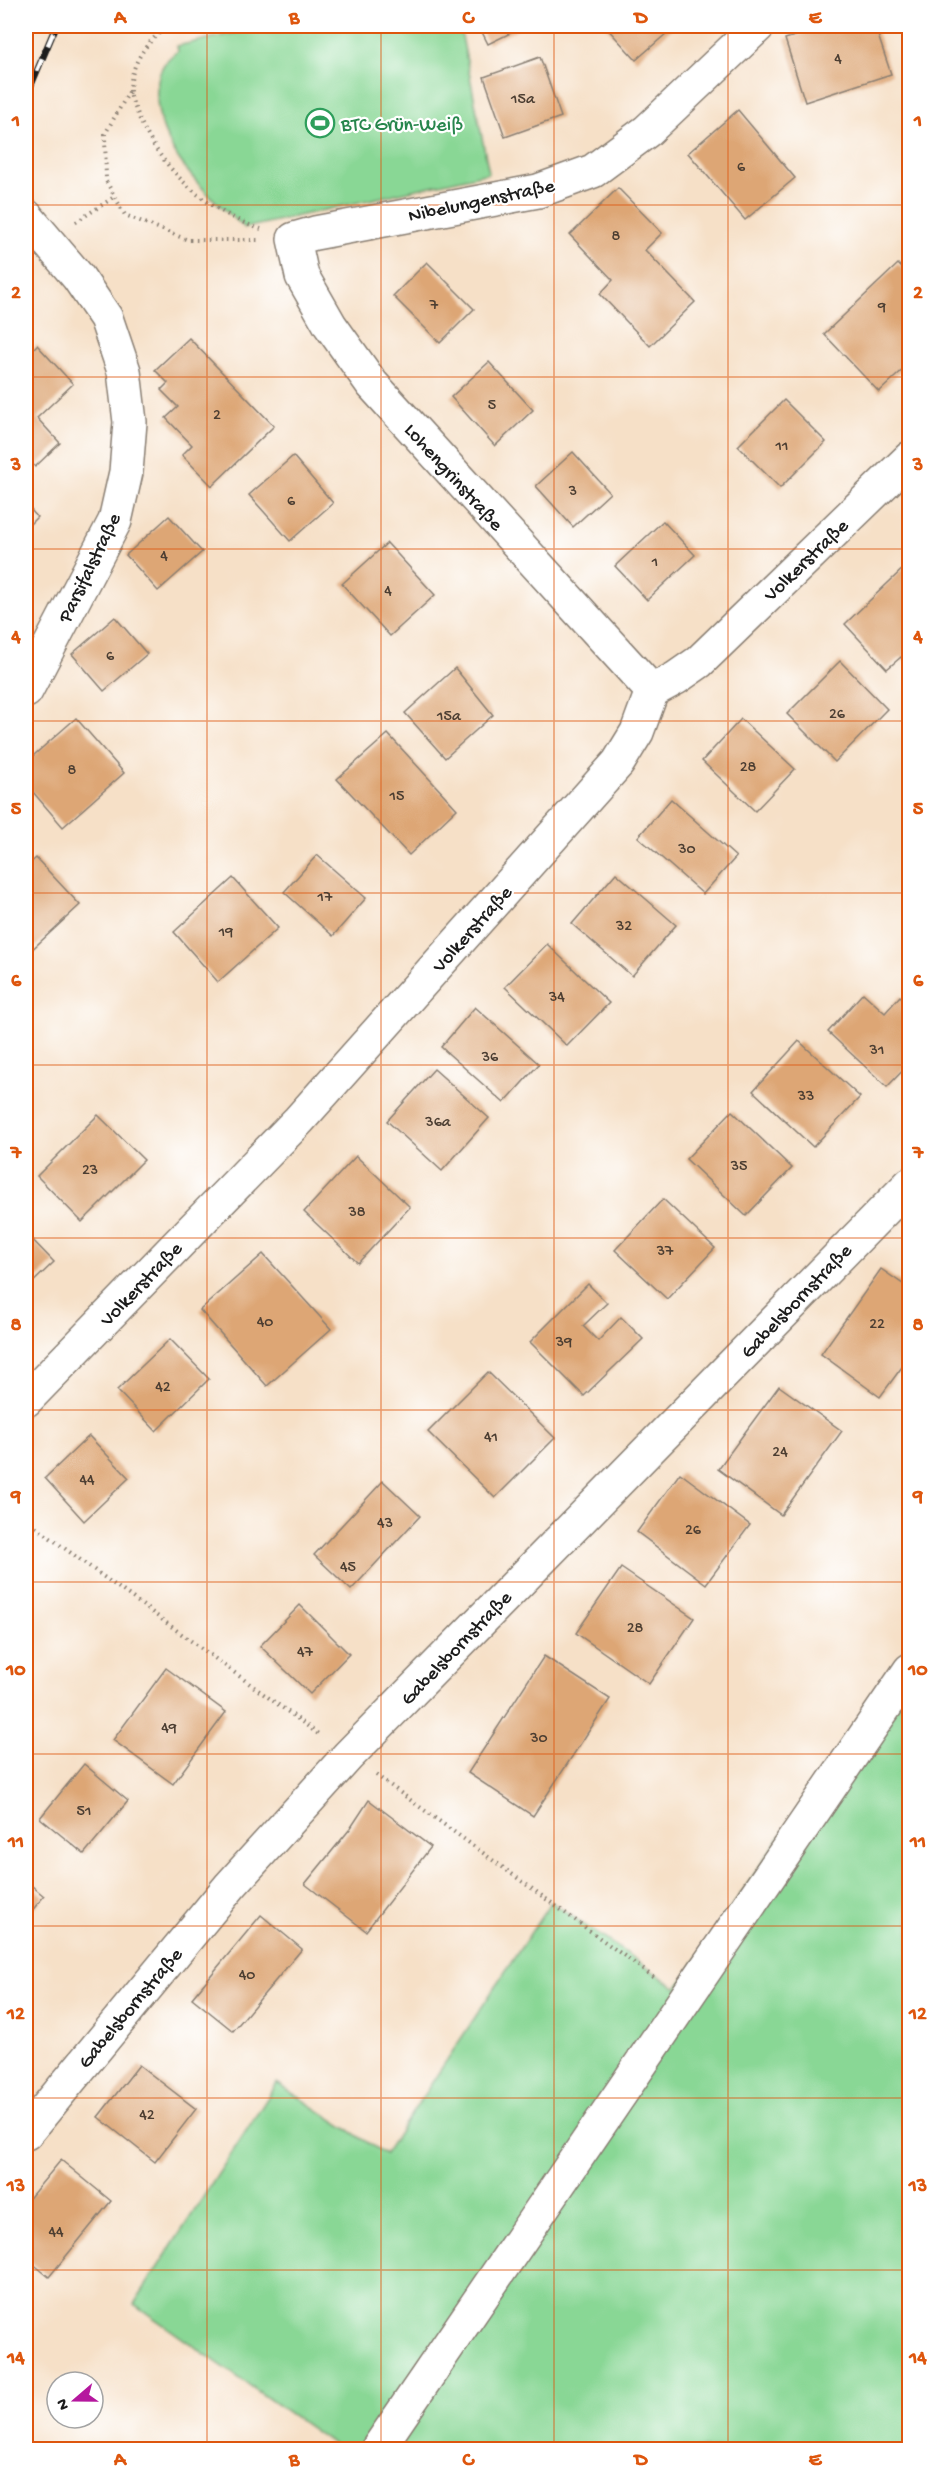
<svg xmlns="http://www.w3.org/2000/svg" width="935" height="2475" viewBox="0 0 935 2475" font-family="'Gochi Hand',sans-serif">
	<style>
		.green { fill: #89d795; stroke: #527a58; stroke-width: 1.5 }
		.building { fill: #dda674 }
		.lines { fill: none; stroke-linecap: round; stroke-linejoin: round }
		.minor-casing { stroke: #897e72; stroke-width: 36 }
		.path { stroke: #897e72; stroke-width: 4; stroke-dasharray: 1.5 4.5; stroke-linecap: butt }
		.minor { stroke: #fff; stroke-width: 33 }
		.rail-casing { stroke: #1c1c1c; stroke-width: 7 }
		.rail { stroke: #fff; stroke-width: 4.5; stroke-dasharray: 14; stroke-linecap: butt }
		.grid { fill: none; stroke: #de560d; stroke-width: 1.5; stroke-opacity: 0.55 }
		.labels { text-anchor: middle; stroke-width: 4.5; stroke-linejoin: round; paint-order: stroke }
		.number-label { font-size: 16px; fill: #4c3e32 }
		.leisure-label { font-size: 20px; fill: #27864d; stroke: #fff; text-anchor: start }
		.street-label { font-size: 20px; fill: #1c1c1c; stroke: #fff }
		.neatline { fill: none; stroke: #de560d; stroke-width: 2 }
		.grid-label { font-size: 20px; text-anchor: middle; font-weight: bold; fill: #de560d }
	</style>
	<rect width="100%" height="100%" fill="#fff"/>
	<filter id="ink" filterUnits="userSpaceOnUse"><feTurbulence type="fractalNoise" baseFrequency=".0167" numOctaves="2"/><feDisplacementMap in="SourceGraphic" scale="12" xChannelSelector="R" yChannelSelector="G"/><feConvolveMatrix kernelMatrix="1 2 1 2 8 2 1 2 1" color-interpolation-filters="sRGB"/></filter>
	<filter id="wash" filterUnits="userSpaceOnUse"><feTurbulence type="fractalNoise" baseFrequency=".008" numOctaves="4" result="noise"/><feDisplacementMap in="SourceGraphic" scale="24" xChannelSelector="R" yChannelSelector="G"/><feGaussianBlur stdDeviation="1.35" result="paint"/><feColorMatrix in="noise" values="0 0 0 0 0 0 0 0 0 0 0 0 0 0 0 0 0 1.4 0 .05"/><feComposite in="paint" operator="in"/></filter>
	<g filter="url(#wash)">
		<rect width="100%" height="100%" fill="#f6e0c7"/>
		<!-- green -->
		<g class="green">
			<path d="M 265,26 L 460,26 L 489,173 L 245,228 C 205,193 154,148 157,89 C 158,72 163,61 178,51 L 177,46 Z"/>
			<polygon points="909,1646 909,2449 340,2449 134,2304 277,2083 385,2154 551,1902 677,1988"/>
		</g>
		<g id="blocks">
			<!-- building -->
			<g class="building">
				<polygon points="479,26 525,26 488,44"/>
				<polygon points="605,26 675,26 636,60"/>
				<polygon points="827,26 875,26 891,74 805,102 785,39"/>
				<polygon points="540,57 561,117 505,137 484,77"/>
				<polygon points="738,110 795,178 745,220 688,153"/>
				<polygon points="618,188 662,233 645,250 695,302 650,346 600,294 613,280 570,235"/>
				<polygon points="427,262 474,309 440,343 393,296"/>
				<polygon points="898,264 910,276 910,363 879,392 824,334"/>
				<polygon points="189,338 274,426 212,486 182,455 192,445 166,418 178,407 161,390 168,383 155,370"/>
				<polygon points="37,345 73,384 37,418 60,443 35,467 26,456 26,356"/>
				<polygon points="489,362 533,410 495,446 451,397"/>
				<polygon points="784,400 826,442 780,488 738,446"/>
				<polygon points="573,452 610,493 573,527 536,486"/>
				<polygon points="293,456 333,503 290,541 249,495"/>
				<polygon points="26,504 37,517 26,528"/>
				<polygon points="169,516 202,552 158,591 126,555"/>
				<polygon points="663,521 695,555 647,600 615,566"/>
				<polygon points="387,543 435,595 390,636 342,584"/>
				<polygon points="910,562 910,666 901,657 887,669 845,624"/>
				<polygon points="115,617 147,654 104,691 72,654"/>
				<polygon points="840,661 887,709 835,762 787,714"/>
				<polygon points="455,668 493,715 445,758 405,713"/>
				<polygon points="76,718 124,773 63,827 26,784 26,762"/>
				<polygon points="741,719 795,769 755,811 702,761"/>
				<polygon points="388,734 457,809 409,855 337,779"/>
				<polygon points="671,799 736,857 703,894 638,837"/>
				<polygon points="317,855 366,898 333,936 284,892"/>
				<polygon points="36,858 80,905 26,955 26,867"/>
				<polygon points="616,873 676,925 632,976 572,924"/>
				<polygon points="233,878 278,928 218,982 174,932"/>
				<polygon points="547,944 609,1003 567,1046 505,987"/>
				<polygon points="863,993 885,1013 900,996 910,1005 910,1063 887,1087 828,1032"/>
				<polygon points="475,1007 539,1064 504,1103 441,1047"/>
				<polygon points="799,1041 860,1097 813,1147 753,1091"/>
				<polygon points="434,1069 489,1118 442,1171 387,1121"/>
				<polygon points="732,1111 792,1168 746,1216 686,1159"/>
				<polygon points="98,1115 144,1160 82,1222 37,1176"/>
				<polygon points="356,1156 410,1207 358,1263 304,1212"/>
				<polygon points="663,1199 715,1248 667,1299 615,1250"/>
				<polygon points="26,1233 54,1262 26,1289"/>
				<polygon points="263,1254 331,1329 267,1386 200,1310"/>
				<polygon points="881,1269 910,1289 910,1356 880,1397 821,1354"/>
				<polygon points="588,1284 607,1303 583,1326 598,1341 621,1317 643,1339 584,1396 530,1342"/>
				<polygon points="170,1339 209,1379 156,1431 117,1390"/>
				<polygon points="488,1372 555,1438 495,1498 428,1432"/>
				<polygon points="779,1386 842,1431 781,1515 718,1469"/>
				<polygon points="89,1436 129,1478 84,1521 45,1478"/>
				<polygon points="680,1473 750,1525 706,1584 637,1532"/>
				<polygon points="383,1481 420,1516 351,1590 314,1555"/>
				<polygon points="621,1568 694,1618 649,1684 576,1633"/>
				<polygon points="300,1605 349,1654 310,1694 260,1646"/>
				<polygon points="544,1656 610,1699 533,1816 468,1773"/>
				<polygon points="166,1668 226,1712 173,1784 113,1740"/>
				<polygon points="84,1764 128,1801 84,1854 40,1818"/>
				<polygon points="369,1800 431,1847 366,1931 305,1884 350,1829"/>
				<polygon points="26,1881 44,1896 26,1918"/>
				<polygon points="261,1915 302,1949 233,2031 192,1998"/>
				<polygon points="139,2065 196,2109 155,2162 98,2117"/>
				<polygon points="61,2160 111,2201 49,2277 26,2258 26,2202"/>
			</g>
		</g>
	</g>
	<g filter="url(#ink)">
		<use href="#blocks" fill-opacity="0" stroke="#897e72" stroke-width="1.5"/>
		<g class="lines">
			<!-- minor casing -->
			<g class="minor-casing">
				<g id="minor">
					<polyline points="26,216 78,277 106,318 124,371 130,422 126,472 115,521 26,691"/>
					<polyline points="652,691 372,384 330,325 302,276 294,239 315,233 538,191 593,171 647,131 758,26"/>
					<polyline points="26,1400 299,1120 618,763 637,732 652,691 676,678 699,662 910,458"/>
					<polyline points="26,2133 230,1886 348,1756 910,1184"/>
					<polyline points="377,2450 910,1670"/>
				</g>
			</g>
			<!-- path -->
			<g class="path">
				<path d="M 169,26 C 147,40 131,63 130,90 C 130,97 134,106 137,112 C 156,165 208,213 261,229"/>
				<polyline points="129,92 105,134 106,181 125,215 188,240 260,240"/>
				<polyline points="76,222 114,197"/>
				<polyline points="26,1520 321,1736"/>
				<polyline points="376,1775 656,1979"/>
			</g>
			<!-- minor -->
			<use href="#minor" class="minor"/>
			<!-- rail casing -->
			<g class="rail-casing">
				<polyline id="rail" points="26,97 56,26"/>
			</g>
			<!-- rail -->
			<use href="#rail" class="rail"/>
		</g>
	</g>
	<!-- grid -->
	<path class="grid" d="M 207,26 L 207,2450M 381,26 L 381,2450M 554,26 L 554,2450M 728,26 L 728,2450M 26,205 L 910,205M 26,377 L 910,377M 26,549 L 910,549M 26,721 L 910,721M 26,893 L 910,893M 26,1065 L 910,1065M 26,1238 L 910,1238M 26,1410 L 910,1410M 26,1582 L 910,1582M 26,1754 L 910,1754M 26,1926 L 910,1926M 26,2098 L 910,2098M 26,2270 L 910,2270"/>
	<!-- icons -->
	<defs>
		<g id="stadium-ring" transform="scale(1.5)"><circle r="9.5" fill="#fff" stroke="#2e9e5b" stroke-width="1.5"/><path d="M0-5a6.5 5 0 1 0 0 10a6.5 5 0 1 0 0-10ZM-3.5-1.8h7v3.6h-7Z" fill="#2e9e5b"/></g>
	</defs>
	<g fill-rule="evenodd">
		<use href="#stadium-ring" x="320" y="123"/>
	</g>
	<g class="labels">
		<!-- number labels -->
		<g class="number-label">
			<text x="838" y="63">4</text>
			<text x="523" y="103">15a</text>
			<text x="741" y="171">6</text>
			<text x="616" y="240">8</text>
			<text x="434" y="309">7</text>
			<text x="882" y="311">9</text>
			<text x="492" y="409">5</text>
			<text x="217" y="419">2</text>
			<text x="782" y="450">11</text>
			<text x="573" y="495">3</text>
			<text x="291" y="505">6</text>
			<text x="164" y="560">4</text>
			<text x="655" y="566">1</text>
			<text x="388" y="595">4</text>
			<text x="110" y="660">6</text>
			<text x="837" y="718">26</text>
			<text x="449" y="720">15a</text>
			<text x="748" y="771">28</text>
			<text x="72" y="774">8</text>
			<text x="397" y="800">15</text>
			<text x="687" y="853">30</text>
			<text x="325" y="901">17</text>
			<text x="624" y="930">32</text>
			<text x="226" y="936">19</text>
			<text x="557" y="1001">34</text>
			<text x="877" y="1054">31</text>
			<text x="490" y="1061">36</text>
			<text x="806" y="1100">33</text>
			<text x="438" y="1126">36a</text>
			<text x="739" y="1170">35</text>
			<text x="90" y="1174">23</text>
			<text x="357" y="1216">38</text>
			<text x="665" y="1255">37</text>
			<text x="265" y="1326">40</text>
			<text x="877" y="1328">22</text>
			<text x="564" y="1346">39</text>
			<text x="163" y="1391">42</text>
			<text x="491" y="1441">41</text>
			<text x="780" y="1456">24</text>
			<text x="87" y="1484">44</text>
			<text x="385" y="1527">43</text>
			<text x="693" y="1534">26</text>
			<text x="348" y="1571">45</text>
			<text x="635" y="1632">28</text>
			<text x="305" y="1656">47</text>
			<text x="169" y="1732">49</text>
			<text x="539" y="1742">30</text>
			<text x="84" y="1815">51</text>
			<text x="247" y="1979">40</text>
			<text x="147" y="2119">42</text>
			<text x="56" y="2236">44</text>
		</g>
		<!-- leisure labels -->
		<g class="leisure-label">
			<text x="341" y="130">BTC Grün-Weiß</text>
		</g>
		<!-- street labels -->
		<g class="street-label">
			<text transform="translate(481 199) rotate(-12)" y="7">Nibelungenstraße</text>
			<text transform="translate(455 476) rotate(48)" y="7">Lohengrinstraße</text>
			<text transform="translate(805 559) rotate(-44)" y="7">Volkerstraße</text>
			<text transform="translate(88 567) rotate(-64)" y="7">Parsifalstraße</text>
			<text transform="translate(471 928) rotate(-48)" y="7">Volkerstraße</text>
			<text transform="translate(140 1283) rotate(-46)" y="7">Volkerstraße</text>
			<text transform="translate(795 1300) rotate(-46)" y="7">Gabelsbornstraße</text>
			<text transform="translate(455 1647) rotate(-46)" y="7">Gabelsbornstraße</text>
			<text transform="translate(129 2007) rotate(-50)" y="7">Gabelsbornstraße</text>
		</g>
	</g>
	<!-- margin -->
	<rect width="935" height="2475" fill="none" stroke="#fff" stroke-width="66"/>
	<!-- north arrow -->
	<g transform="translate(75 2400) rotate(250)"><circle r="28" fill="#ffffff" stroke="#a4a4a4" stroke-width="1.5"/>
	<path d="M0-4.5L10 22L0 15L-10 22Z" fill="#b5179e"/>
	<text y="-9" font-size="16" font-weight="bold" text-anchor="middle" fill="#1c1c1c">N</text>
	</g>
	<rect x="33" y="33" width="869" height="2409" class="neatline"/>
	<g class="grid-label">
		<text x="120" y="23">A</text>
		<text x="294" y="23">B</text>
		<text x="468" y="23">C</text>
		<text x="641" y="23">D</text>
		<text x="815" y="23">E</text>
		<text x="16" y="126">1</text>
		<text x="918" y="126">1</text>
		<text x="16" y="298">2</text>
		<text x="918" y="298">2</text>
		<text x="16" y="470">3</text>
		<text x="918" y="470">3</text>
		<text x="16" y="642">4</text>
		<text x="918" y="642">4</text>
		<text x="16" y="814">5</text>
		<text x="918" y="814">5</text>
		<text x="16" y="986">6</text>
		<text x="918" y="986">6</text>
		<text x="16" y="1158">7</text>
		<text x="918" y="1158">7</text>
		<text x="16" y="1330">8</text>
		<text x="918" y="1330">8</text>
		<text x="16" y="1502">9</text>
		<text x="918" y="1502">9</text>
		<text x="16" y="1675">10</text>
		<text x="918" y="1675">10</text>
		<text x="16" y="1847">11</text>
		<text x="918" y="1847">11</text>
		<text x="16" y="2019">12</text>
		<text x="918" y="2019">12</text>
		<text x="16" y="2191">13</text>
		<text x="918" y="2191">13</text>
		<text x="16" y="2363">14</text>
		<text x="918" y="2363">14</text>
		<text x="120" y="2465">A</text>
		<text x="294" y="2465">B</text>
		<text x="468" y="2465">C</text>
		<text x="641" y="2465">D</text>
		<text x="815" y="2465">E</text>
	</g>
</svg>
